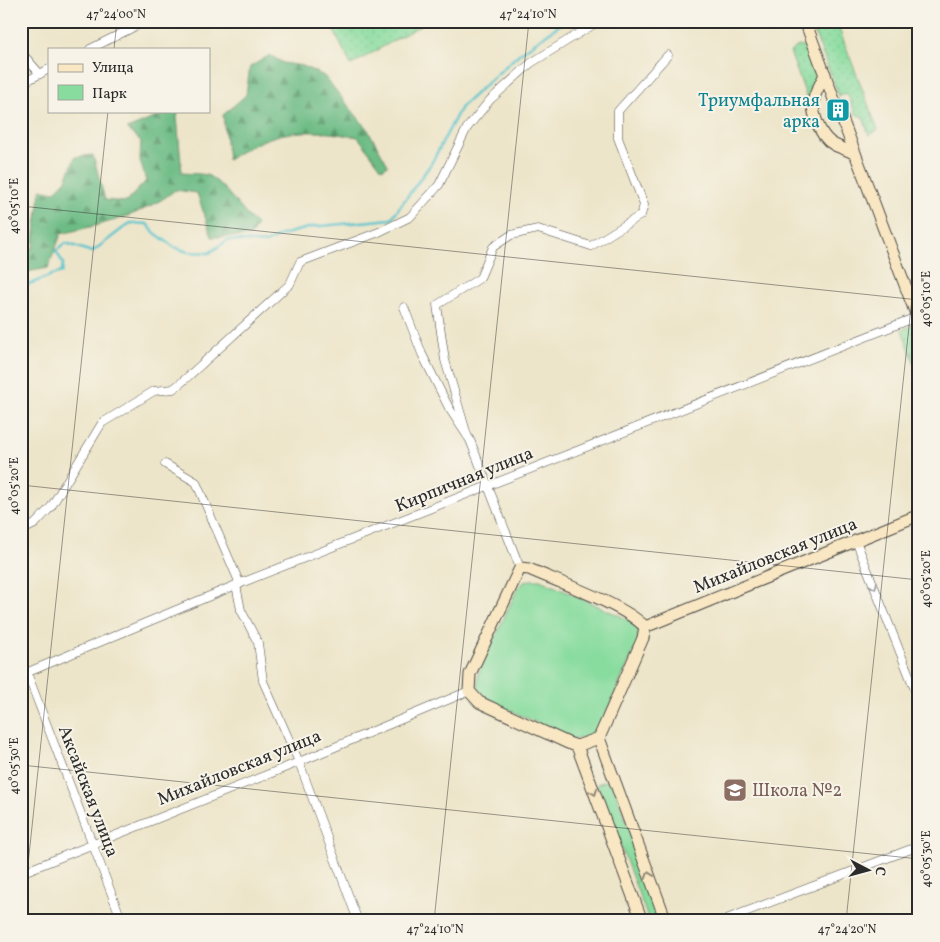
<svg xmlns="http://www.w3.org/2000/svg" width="940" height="942" viewBox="0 0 940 942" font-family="Vollkorn,serif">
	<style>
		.grass { fill: url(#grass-dots); stroke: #598464 }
		.forest { fill: url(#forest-firs); stroke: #4c7458 }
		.park { fill: #87dc9e; stroke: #598464 }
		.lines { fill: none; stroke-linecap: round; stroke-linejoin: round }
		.stream { stroke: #57c4ce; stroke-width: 2.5 }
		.street-casing { stroke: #484743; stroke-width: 9 }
		.secondary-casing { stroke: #484743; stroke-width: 13 }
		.street { stroke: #fff; stroke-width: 8 }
		.secondary { stroke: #f9e7c3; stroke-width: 11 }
		.oneway { stroke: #a0a0a0 }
		.oneway2 { stroke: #928977 }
		.ticks { fill: none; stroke: #2b2b2b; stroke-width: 1; stroke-opacity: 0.45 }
		.labels { text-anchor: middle; stroke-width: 4; stroke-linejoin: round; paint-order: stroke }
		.culture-label { font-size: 18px; fill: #0d838f; stroke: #f7f3e8; text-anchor: end }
		.street-label { font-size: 18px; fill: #2b2b2b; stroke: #f7f3e8 }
		.education-label { font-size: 18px; fill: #785e54; stroke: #f7f3e8; text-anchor: start }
		.neatline { fill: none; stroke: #2b2b2b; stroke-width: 2 }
		.ticks-label { font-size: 12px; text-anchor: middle; fill: #2b2b2b }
	</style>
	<defs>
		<pattern id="grass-dots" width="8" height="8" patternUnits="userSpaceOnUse" patternTransform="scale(1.25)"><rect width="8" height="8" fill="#87dc9e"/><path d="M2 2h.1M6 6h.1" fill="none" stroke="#75bd88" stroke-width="1.8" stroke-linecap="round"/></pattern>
		<pattern id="forest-firs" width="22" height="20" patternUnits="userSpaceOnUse" patternTransform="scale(1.25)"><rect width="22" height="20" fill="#6dbc85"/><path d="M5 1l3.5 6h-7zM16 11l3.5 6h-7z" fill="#5a996d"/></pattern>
	</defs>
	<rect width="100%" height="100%" fill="#f7f3e8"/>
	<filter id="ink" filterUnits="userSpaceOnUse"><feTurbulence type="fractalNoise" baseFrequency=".02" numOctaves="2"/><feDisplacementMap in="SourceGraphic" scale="10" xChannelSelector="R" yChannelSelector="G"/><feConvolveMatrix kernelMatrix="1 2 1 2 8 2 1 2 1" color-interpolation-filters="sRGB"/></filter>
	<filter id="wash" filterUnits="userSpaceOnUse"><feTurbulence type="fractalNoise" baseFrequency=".0096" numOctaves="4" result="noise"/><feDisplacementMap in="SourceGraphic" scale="20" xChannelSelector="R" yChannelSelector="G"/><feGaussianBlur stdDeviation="1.12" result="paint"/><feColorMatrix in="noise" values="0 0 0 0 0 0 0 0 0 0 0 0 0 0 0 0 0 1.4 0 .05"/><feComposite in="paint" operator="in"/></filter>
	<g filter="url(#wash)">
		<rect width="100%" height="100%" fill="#ede5c9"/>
		<!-- grass -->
		<g class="grass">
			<polygon points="329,21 428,21 351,65"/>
			<polygon points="810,21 836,21 878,130 869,135 863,117 856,114 847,93 839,96"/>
			<polygon points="798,46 803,47 806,50 817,76 808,101 790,52"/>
			<polygon points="914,325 919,338 919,375 902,330"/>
		</g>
		<!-- forest -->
		<g class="forest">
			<path d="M 270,55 L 283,63 L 303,66 L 324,76 L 368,130 L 388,165 L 382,169 L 358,137 C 304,128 274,128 228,160 L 223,115 L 246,95 L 250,67 Z"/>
			<path d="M 179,111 L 177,117 L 182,173 C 190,174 203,173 209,176 C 229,188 239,211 257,224 L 251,236 L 212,237 L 197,193 L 175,190 C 142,217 101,224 61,234 L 48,268 L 21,273 L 21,251 L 33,248 L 41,189 L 54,192 L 66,180 L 75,157 L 93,155 L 105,200 L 126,202 L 146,181 L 140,160 L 141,141 L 127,129 L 164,114 Z"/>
		</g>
		<!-- park -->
		<g class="park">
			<path d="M 531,580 L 540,580 L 629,620 L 638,630 L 638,642 L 599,729 C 591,739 583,739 571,739 L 484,698 L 478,688 L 478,674 L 517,590 L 524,582 Z"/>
			<polygon points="611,779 662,921 649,921 597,784"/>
		</g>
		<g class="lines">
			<!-- stream -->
			<path class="stream" d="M 21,286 C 36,284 47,275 62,272 L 63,263 L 56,251 L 66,243 L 92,252 L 130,223 L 147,224 L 155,233 L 174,247 L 188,252 L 209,253 L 228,240 L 266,243 L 281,235 L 312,227 L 391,219 L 431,164 L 461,107 L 519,54 L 565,21"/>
		</g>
	</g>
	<g filter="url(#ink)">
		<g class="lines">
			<!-- street casing -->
			<g class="street-casing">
				<g id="street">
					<polyline points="90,49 146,21"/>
					<polyline points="21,52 40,74"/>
					<polyline points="21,84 49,69"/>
					<polyline points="404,307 422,354 449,408 470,440 520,568"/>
					<polyline points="467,435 445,360 437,305 480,278 493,247 511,235 538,229 591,246 641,215 644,205 618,138 618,111 668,55"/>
					<polyline points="165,464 196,482 240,584"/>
					<polyline points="21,531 35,524 51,507 102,423 154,391 173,389 182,382 290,284 300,262 379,232 410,217 439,185 467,128 490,100 531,63 599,21"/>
					<polyline points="856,541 919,700"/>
					<polyline points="236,585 241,610 258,643 263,681 299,762 358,921"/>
					<polyline points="27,673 122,921"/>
					<polyline points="21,675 236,585 919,316"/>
					<polyline points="21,873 299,762 469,691"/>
					<polyline points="721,921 919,846"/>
				</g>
			</g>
			<!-- secondary casing -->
			<g class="secondary-casing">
				<g id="secondary">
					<polyline points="805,21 836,105"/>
					<path d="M 825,74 C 822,82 818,87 815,95 C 809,109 820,137 833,144 C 840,148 848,150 855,154"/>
					<polyline points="841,116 919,322"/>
					<path d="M 520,568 L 529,569 C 558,582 625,605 645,627 L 643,638 L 599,738 L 577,746 L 568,743 L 479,702 L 469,691 L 470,674 Z"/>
					<polyline points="645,627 919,515"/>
					<polyline points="599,738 666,921"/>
					<polyline points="577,746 642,921"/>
				</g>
			</g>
			<!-- street -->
			<use href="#street" class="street"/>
			<!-- secondary -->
			<use href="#secondary" class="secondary"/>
		</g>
		<!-- one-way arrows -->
		<defs><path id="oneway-chevron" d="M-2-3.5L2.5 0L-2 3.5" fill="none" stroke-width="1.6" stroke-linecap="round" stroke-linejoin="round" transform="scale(1.25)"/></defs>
		<use class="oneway" href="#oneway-chevron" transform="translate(874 586) rotate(69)"/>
		<g class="oneway2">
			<use href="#oneway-chevron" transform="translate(594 792) rotate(69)"/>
			<use href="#oneway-chevron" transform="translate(649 875) rotate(-110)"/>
		</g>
	</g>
	<!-- ticks -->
	<path class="ticks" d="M 114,49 L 117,21M 21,206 L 919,300M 21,485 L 919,580M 21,765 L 919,859M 22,921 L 108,111M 434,921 L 529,21M 846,921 L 919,232"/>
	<!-- icons -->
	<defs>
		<g id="building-square" transform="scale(1.25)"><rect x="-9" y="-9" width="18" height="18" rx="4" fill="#0f9aa8" stroke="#f7f3e8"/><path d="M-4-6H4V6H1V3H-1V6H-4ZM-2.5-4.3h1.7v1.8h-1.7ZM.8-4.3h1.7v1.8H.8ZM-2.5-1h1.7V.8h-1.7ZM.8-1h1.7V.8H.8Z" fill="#fff"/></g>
		<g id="school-square" transform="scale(1.25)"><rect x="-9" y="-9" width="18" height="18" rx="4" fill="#8d6e63" stroke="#f7f3e8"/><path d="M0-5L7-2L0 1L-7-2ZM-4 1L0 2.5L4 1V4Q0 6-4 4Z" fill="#fff"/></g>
	</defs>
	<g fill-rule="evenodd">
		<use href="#building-square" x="838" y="110"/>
		<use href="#school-square" x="735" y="790"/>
	</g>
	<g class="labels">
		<!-- culture labels -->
		<g class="culture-label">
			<text x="820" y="106">Триумфальная<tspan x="820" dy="21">арка</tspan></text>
		</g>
		<!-- street labels -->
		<g class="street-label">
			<text transform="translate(464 479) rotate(-22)" y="6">Кирпичная улица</text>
			<text transform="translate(775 555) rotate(-22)" y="6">Михайловская улица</text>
			<text transform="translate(239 767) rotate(-22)" y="6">Михайловская улица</text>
			<text transform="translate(89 791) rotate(69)" y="6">Аксайская улица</text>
		</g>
		<!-- education labels -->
		<g class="education-label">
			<text x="752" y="796">Школа №2</text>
		</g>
	</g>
	<!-- margin -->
	<rect width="940" height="942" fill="none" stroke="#f7f3e8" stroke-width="55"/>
	<!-- legend -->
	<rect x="48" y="48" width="162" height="65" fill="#f7f3e8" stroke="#a5a39c"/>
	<rect x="58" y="64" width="25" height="8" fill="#f9e7c3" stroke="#a5a39c"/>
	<text x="92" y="72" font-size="15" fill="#2b2b2b">Улица</text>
	<rect x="58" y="85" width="25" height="15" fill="#87dc9e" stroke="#a5a39c"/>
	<text x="92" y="98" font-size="15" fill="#2b2b2b">Парк</text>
	<!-- north arrow -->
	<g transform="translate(868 870) rotate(96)" stroke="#f7f3e8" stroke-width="4" paint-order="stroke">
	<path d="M0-4L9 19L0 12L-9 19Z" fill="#2b2b2b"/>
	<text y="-8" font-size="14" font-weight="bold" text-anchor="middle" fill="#2b2b2b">С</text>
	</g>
	<rect x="28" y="28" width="884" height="886" class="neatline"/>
	<g class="ticks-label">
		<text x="116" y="18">47°24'00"N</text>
		<text x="528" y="18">47°24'10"N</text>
		<text transform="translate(14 206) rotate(-90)" y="4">40°05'10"E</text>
		<text transform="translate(926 299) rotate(-90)" y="4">40°05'10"E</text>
		<text transform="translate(14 486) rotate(-90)" y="4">40°05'20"E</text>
		<text transform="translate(926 579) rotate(-90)" y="4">40°05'20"E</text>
		<text transform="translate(14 766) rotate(-90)" y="4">40°05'30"E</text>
		<text transform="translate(926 859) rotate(-90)" y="4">40°05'30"E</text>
		<text x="435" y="933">47°24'10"N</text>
		<text x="847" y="933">47°24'20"N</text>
	</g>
</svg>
